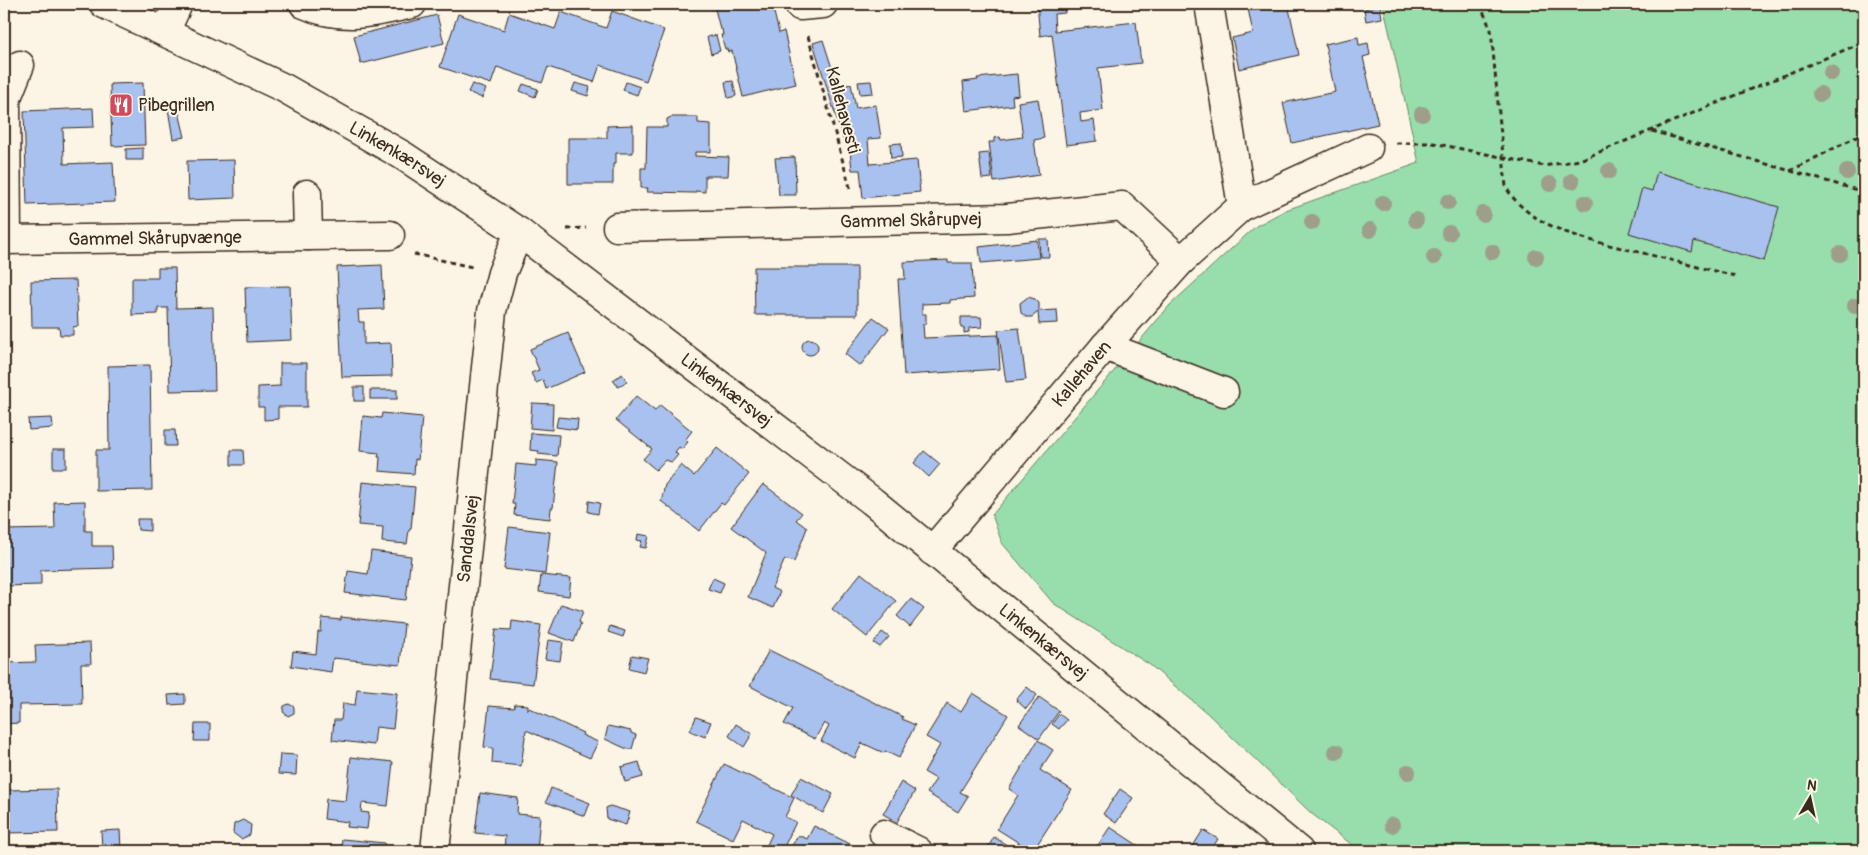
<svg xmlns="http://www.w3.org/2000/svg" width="1868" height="855" viewBox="0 0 1868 855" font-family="Pangolin,sans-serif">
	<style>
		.green { fill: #97deac; stroke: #698465 }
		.building { fill: #a8c1ef; stroke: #3b2a1e }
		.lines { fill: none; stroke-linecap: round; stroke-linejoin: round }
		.minor-casing { stroke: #3b2a1e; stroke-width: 31 }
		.path { stroke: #3b2a1e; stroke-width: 3; stroke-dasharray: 5 4; stroke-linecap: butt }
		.minor { stroke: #fcf5e5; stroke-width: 28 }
		.tree { fill: #9e9e8b }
		.labels { text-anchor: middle; stroke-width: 4; stroke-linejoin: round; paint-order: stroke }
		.poi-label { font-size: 18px; fill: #3b2a1e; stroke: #fcf5e5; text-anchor: start }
		.street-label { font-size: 18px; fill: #3b2a1e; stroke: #fcf5e5 }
	</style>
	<rect width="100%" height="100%" fill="#fcf5e5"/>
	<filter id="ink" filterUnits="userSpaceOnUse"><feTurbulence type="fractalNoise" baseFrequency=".02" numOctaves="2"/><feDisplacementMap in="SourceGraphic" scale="10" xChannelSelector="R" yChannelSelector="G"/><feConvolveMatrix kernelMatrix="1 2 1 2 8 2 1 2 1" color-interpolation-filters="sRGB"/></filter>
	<g filter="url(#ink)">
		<!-- green -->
		<polygon class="green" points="1383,4 1864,4 1864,851 1360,851 1312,814 1207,713 1150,665 1053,603 1002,543 992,515 1170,305 1256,226 1286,210 1419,163"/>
		<!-- building -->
		<g class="building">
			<polygon points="693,4 702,4 703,6 694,8"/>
			<polygon points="710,4 772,4 779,33 784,31 796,84 743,97 732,51 728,52 727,49 725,49 721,35 723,35 722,29 720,29 714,5 711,6"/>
			<polygon points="1037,4 1064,4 1065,13 1054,14 1055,31 1136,22 1141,63 1098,68 1103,110 1080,113 1081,122 1094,120 1097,141 1066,145 1052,34 1040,36"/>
			<polygon points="1086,4 1103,4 1103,5 1086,6"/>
			<polygon points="1247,4 1288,4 1299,55 1239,69 1232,38 1253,33"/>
			<polygon points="1380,5 1382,18 1366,21 1364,9"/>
			<polygon points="612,11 664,30 646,81 600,65 594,82 548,67 542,83 497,67 491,84 440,67 458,14 504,30 509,13 555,29 561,12 606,28"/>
			<polygon points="437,15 444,43 361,64 354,36"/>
			<polygon points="716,35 720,51 711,54 707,37"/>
			<polygon points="1358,37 1359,45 1368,43 1370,55 1363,57 1378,124 1292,143 1283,103 1335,92 1325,44"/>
			<polygon points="823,40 838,87 851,84 856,108 876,105 881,138 868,139 870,164 917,160 920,192 863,198 860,170 852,170 849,141 844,142 813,43"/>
			<polygon points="1017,74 1019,95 1012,96 1013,105 966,111 963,82 978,80 977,78"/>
			<polygon points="733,81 736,96 728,98 725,82"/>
			<polygon points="871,81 873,93 860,94 858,82"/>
			<polygon points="626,82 640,87 637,95 623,90"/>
			<polygon points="143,83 145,145 112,146 110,84"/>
			<polygon points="575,83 590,87 588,96 572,91"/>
			<polygon points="472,84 486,89 482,98 468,92"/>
			<polygon points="523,84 538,89 535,97 520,91"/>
			<polygon points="1038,99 1044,138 1034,140 1039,175 994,182 989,142 994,142 994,138 1000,137 1001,140 1023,137 1018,102"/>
			<polygon points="93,108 94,127 63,128 64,164 113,162 115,202 27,205 24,111"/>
			<polygon points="178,108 185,137 173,139 168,109"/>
			<polygon points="671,117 698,117 698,123 711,124 711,152 695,152 695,156 729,157 728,176 705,176 705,192 695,191 695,193 647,192 648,188 641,188 641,168 646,168 647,127 667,127 667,119"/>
			<polygon points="633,125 633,153 616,153 616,164 613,164 613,184 568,184 568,138 607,138 607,126"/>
			<polygon points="901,143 902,157 891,158 890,144"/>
			<polygon points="143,148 143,160 126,160 126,149"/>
			<polygon points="989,153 992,178 982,179 979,154"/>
			<polygon points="795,157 796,195 779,195 775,158"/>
			<polygon points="234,160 235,198 188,200 187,161"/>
			<polygon points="1657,172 1779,207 1764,261 1694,241 1692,252 1629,233 1642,188 1652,191"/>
			<polygon points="1039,239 1048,239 1049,257 1040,257"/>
			<polygon points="1037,240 1039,258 981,263 979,247"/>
			<polygon points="948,260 948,263 972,263 974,298 950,300 950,303 922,304 922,314 926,314 926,324 923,324 924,338 998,335 1000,369 904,375 898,279 905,279 904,262"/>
			<polygon points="382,265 384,309 358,310 359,322 364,322 364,344 391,343 392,376 342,377 337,267"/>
			<polygon points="754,267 857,267 857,315 755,315"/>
			<polygon points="158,268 175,268 176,308 213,307 215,390 170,391 168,308 158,308 158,314 132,315 132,278 158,278"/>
			<polygon points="76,280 78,326 73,327 73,335 60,335 59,327 32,327 31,281"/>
			<polygon points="290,286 292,340 247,342 245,287"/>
			<polygon points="1028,297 1035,299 1039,303 1039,311 1057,310 1058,323 1039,324 1038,312 1032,317 1026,317 1021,313 1020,303"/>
			<polygon points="873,317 889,328 860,366 845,354"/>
			<polygon points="961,317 981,317 982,327 969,328 969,332 964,333 964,328 961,328"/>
			<polygon points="1019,328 1026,380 1006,382 998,330"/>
			<polygon points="568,333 585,372 546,389 543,380 536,383 531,373 539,370 530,349"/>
			<circle cx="810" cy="347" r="8"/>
			<polygon points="280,363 307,363 307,407 278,407 278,419 264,420 264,407 258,407 258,387 280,386"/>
			<polygon points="150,365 152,490 96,491 96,450 109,450 108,366"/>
			<polygon points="622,374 627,381 618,387 613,380"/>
			<rect x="354" y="387" width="10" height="14"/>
			<rect x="370" y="390" width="27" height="9"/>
			<polygon points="636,396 655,411 660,405 692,431 685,440 688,442 682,449 679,447 675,452 678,455 672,462 665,460 656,470 643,459 652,449 616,420"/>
			<polygon points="532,403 553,404 552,430 530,428"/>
			<polygon points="382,413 422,417 418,460 415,459 414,474 379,471 380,457 378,457 379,453 360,451 363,416 381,418"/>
			<polygon points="558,417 578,419 577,430 556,427"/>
			<polygon points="52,418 53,428 29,430 28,419"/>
			<polygon points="165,430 175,430 176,446 165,446"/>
			<polygon points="531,433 559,435 557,456 538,454 539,451 530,450"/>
			<polygon points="717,448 749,474 724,505 721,503 699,531 661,501 665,485 681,465 694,476"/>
			<rect x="53" y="449" width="13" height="19"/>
			<polygon points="231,450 243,450 244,465 231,465"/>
			<polygon points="924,451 940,464 929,477 914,463"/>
			<polygon points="536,460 558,462 553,508 551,508 550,519 514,515 515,504 512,504 516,464 536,466"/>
			<polygon points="362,482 415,487 411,529 409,530 407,544 382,542 383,527 358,525"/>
			<polygon points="763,484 802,513 796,520 807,528 794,562 785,559 772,588 780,592 773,608 748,597 766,553 731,527"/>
			<polygon points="85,501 85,531 92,531 92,546 112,546 113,568 41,570 41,585 4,586 4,530 55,529 54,502"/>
			<polygon points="589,501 600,503 598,514 588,512"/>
			<polygon points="137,519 150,519 150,531 138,530"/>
			<polygon points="509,527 550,532 545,574 504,569"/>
			<polygon points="638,534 649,536 646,548 640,547 642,541 637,540"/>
			<polygon points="371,551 411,556 406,600 345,593 348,571 368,574"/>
			<polygon points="861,573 896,601 867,637 832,609"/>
			<polygon points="541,575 571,578 569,596 539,592"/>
			<polygon points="713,578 724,583 720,593 708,589"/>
			<polygon points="911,599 924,609 910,627 897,616"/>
			<polygon points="561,604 583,611 579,622 581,623 574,642 549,633"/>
			<polygon points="341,617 404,624 400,665 333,658 331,672 291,666 293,651 316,654 318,632 321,632 322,618 341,620"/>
			<polygon points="512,621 541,625 533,684 490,679 496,629 511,630"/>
			<polygon points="610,626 625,631 623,637 608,632"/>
			<polygon points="882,632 889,637 880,647 874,643"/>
			<polygon points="548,640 563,642 560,661 545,659"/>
			<polygon points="90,643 91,664 81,664 82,704 19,705 19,723 4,724 4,663 36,662 35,645"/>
			<polygon points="769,650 903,717 902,719 915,725 899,758 885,751 884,753 862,743 855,758 821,741 829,726 824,723 815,739 784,724 793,708 750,686"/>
			<polygon points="632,655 648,658 644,672 629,668"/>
			<polygon points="1027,687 1037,695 1026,709 1016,700"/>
			<polygon points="357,689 397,693 393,729 376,727 374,745 332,740 334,720 341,720 343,703 355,705"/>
			<polygon points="973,693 1008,715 960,792 968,796 958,812 927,793 936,779 924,772 940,745 926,737 947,703 961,712"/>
			<polygon points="185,694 185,704 169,705 168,695"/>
			<polygon points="1039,697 1059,711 1039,739 1019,725"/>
			<polygon points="289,704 294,707 294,713 288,716 283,712 284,706"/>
			<polygon points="515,704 528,705 528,710 529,708 583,733 582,735 598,742 590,758 526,730 521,766 492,763 493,748 484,747 489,706 514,708"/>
			<polygon points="1059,714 1067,720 1059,729 1052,724"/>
			<polygon points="696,717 711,722 705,737 690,731"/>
			<polygon points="195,724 210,724 210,741 194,741"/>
			<polygon points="736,724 752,734 744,747 729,736"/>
			<polygon points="608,726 631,731 631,733 636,735 632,749 627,749 605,739"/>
			<polygon points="1038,740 1053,750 1040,770 1072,790 1033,851 1032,851 997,829 1018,795 1009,789"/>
			<polygon points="280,754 297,755 296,775 278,774"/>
			<polygon points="351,757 393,762 388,806 362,803 361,812 369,813 367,829 347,827 348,822 324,819 326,799 346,801"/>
			<polygon points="639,762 643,777 625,782 621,767"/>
			<polygon points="724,764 794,798 785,817 796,822 782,851 767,851 765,849 772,834 743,819 733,839 696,821"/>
			<polygon points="801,777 833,794 823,813 791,795"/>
			<polygon points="901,782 915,791 897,822 883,814"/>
			<polygon points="551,788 590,803 585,816 546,802"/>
			<polygon points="57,789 58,832 4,833 4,790"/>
			<polygon points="1120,789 1133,798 1116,823 1103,814"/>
			<polygon points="480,793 518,798 517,814 540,816 537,851 504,851 505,836 475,833"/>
			<polygon points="610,806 630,812 626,825 607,819 606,808"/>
			<polygon points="243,820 251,825 250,835 241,839 233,833 234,824"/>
			<polygon points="814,826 864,851 789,851 798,835 807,839"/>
			<polygon points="1110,827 1145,850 1144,851 1094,851"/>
			<polygon points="120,830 121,849 102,849 101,831"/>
			<polygon points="1203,830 1218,839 1210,851 1190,851"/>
			<polygon points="994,837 1010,847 1008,851 986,851"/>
			<polygon points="342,839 385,843 384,851 341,851"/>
		</g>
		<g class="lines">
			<!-- minor casing -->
			<g class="minor-casing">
				<g id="minor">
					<path id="s1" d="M 104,4 L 284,88 L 402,155 L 519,232 L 872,501 L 1299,851"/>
					<path d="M 304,4 C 341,21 375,13 412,4"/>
					<polyline points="1209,4 1242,206"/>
					<polyline points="800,6 823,4"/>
					<polyline points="165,32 178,4"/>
					<polyline points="307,194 308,236"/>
					<path id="s2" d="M 617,227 L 1007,218 L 1122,206 L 1181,261"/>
					<path id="s3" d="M 4,240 L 390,235"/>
					<polyline points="7,240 6,100 20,65"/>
					<polyline points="1105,346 1224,392"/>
					<path id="s4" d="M 932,551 L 1105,346 L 1181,261 L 1242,206 L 1368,148"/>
					<polyline points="884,834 918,851"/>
					<path id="s5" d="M 435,851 L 492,311 L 502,273 L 519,232"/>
				</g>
			</g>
			<!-- path -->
			<g class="path">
				<path d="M 1480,4 L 1491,30 L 1506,187 C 1530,231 1598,242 1643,253 C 1674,261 1705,269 1736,276"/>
				<polyline points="808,36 851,191"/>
				<polyline points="1652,131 1864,192"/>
				<polyline points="1396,143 1433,143 1544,166 1580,160 1864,42"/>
				<polyline points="1790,171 1864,133"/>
				<polyline points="567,229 586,228"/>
				<polyline points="414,254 472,267"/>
			</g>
			<!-- minor -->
			<use href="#minor" class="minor"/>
		</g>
		<!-- trees -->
		<g class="tree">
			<circle cx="1831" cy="73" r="8"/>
			<circle cx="1820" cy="94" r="8"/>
			<circle cx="1422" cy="114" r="8"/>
			<circle cx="1609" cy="171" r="8"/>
			<circle cx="1847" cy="172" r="8"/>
			<circle cx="1572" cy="181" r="8"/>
			<circle cx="1550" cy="184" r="8"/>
			<circle cx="1448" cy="202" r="8"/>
			<circle cx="1383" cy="203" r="8"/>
			<circle cx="1585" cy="203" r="8"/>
			<circle cx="1483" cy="214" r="8"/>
			<circle cx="1416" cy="220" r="8"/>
			<circle cx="1312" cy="222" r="8"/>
			<circle cx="1370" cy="230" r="8"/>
			<circle cx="1449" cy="233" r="8"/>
			<circle cx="1492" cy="252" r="8"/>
			<circle cx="1840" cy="254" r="8"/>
			<circle cx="1434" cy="257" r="8"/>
			<circle cx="1536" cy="257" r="8"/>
			<circle cx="1855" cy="306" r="8"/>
			<circle cx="1336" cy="752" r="8"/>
			<circle cx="1408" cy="772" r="8"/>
			<circle cx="1392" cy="825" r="8"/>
		</g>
	</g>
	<!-- icons -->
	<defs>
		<g id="restaurant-square" transform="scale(1.25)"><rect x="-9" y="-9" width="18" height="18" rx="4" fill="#d1495b" stroke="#fcf5e5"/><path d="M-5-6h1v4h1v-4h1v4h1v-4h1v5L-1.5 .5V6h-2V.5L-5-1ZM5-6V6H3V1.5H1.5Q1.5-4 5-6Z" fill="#fff"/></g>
	</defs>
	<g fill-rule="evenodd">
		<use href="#restaurant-square" x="121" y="105"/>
	</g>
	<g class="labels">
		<!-- poi labels -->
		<g class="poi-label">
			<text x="138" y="111">Pibegrillen</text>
		</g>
		<!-- street labels -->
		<g class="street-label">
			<text transform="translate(843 110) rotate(75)" y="6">Kallehavesti</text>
			<text dy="6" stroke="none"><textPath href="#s1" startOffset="330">Linkenkærsvej</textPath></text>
			<text dy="6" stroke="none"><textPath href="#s2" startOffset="294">Gammel Skårupvej</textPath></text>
			<text dy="6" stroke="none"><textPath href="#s3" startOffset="151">Gammel Skårupvænge</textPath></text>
			<text dy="6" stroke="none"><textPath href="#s4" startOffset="232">Kallehaven</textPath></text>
			<text dy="6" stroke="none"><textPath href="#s1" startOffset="735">Linkenkærsvej</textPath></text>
			<text dy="6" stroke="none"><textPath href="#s5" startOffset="314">Sanddalsvej</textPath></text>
			<text dy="6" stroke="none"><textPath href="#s1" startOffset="1140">Linkenkærsvej</textPath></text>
		</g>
	</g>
	<!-- margin -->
	<rect width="1868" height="855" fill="none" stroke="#fcf5e5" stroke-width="20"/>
	<rect x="10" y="10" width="1848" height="835" fill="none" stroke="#3b2a1e" stroke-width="2" filter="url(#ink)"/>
	<!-- north arrow -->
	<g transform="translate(1810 798) rotate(9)" stroke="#fcf5e5" stroke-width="4" paint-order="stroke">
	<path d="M0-4L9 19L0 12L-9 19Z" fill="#3b2a1e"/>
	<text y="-8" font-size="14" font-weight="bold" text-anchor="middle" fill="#3b2a1e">N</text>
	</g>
</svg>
